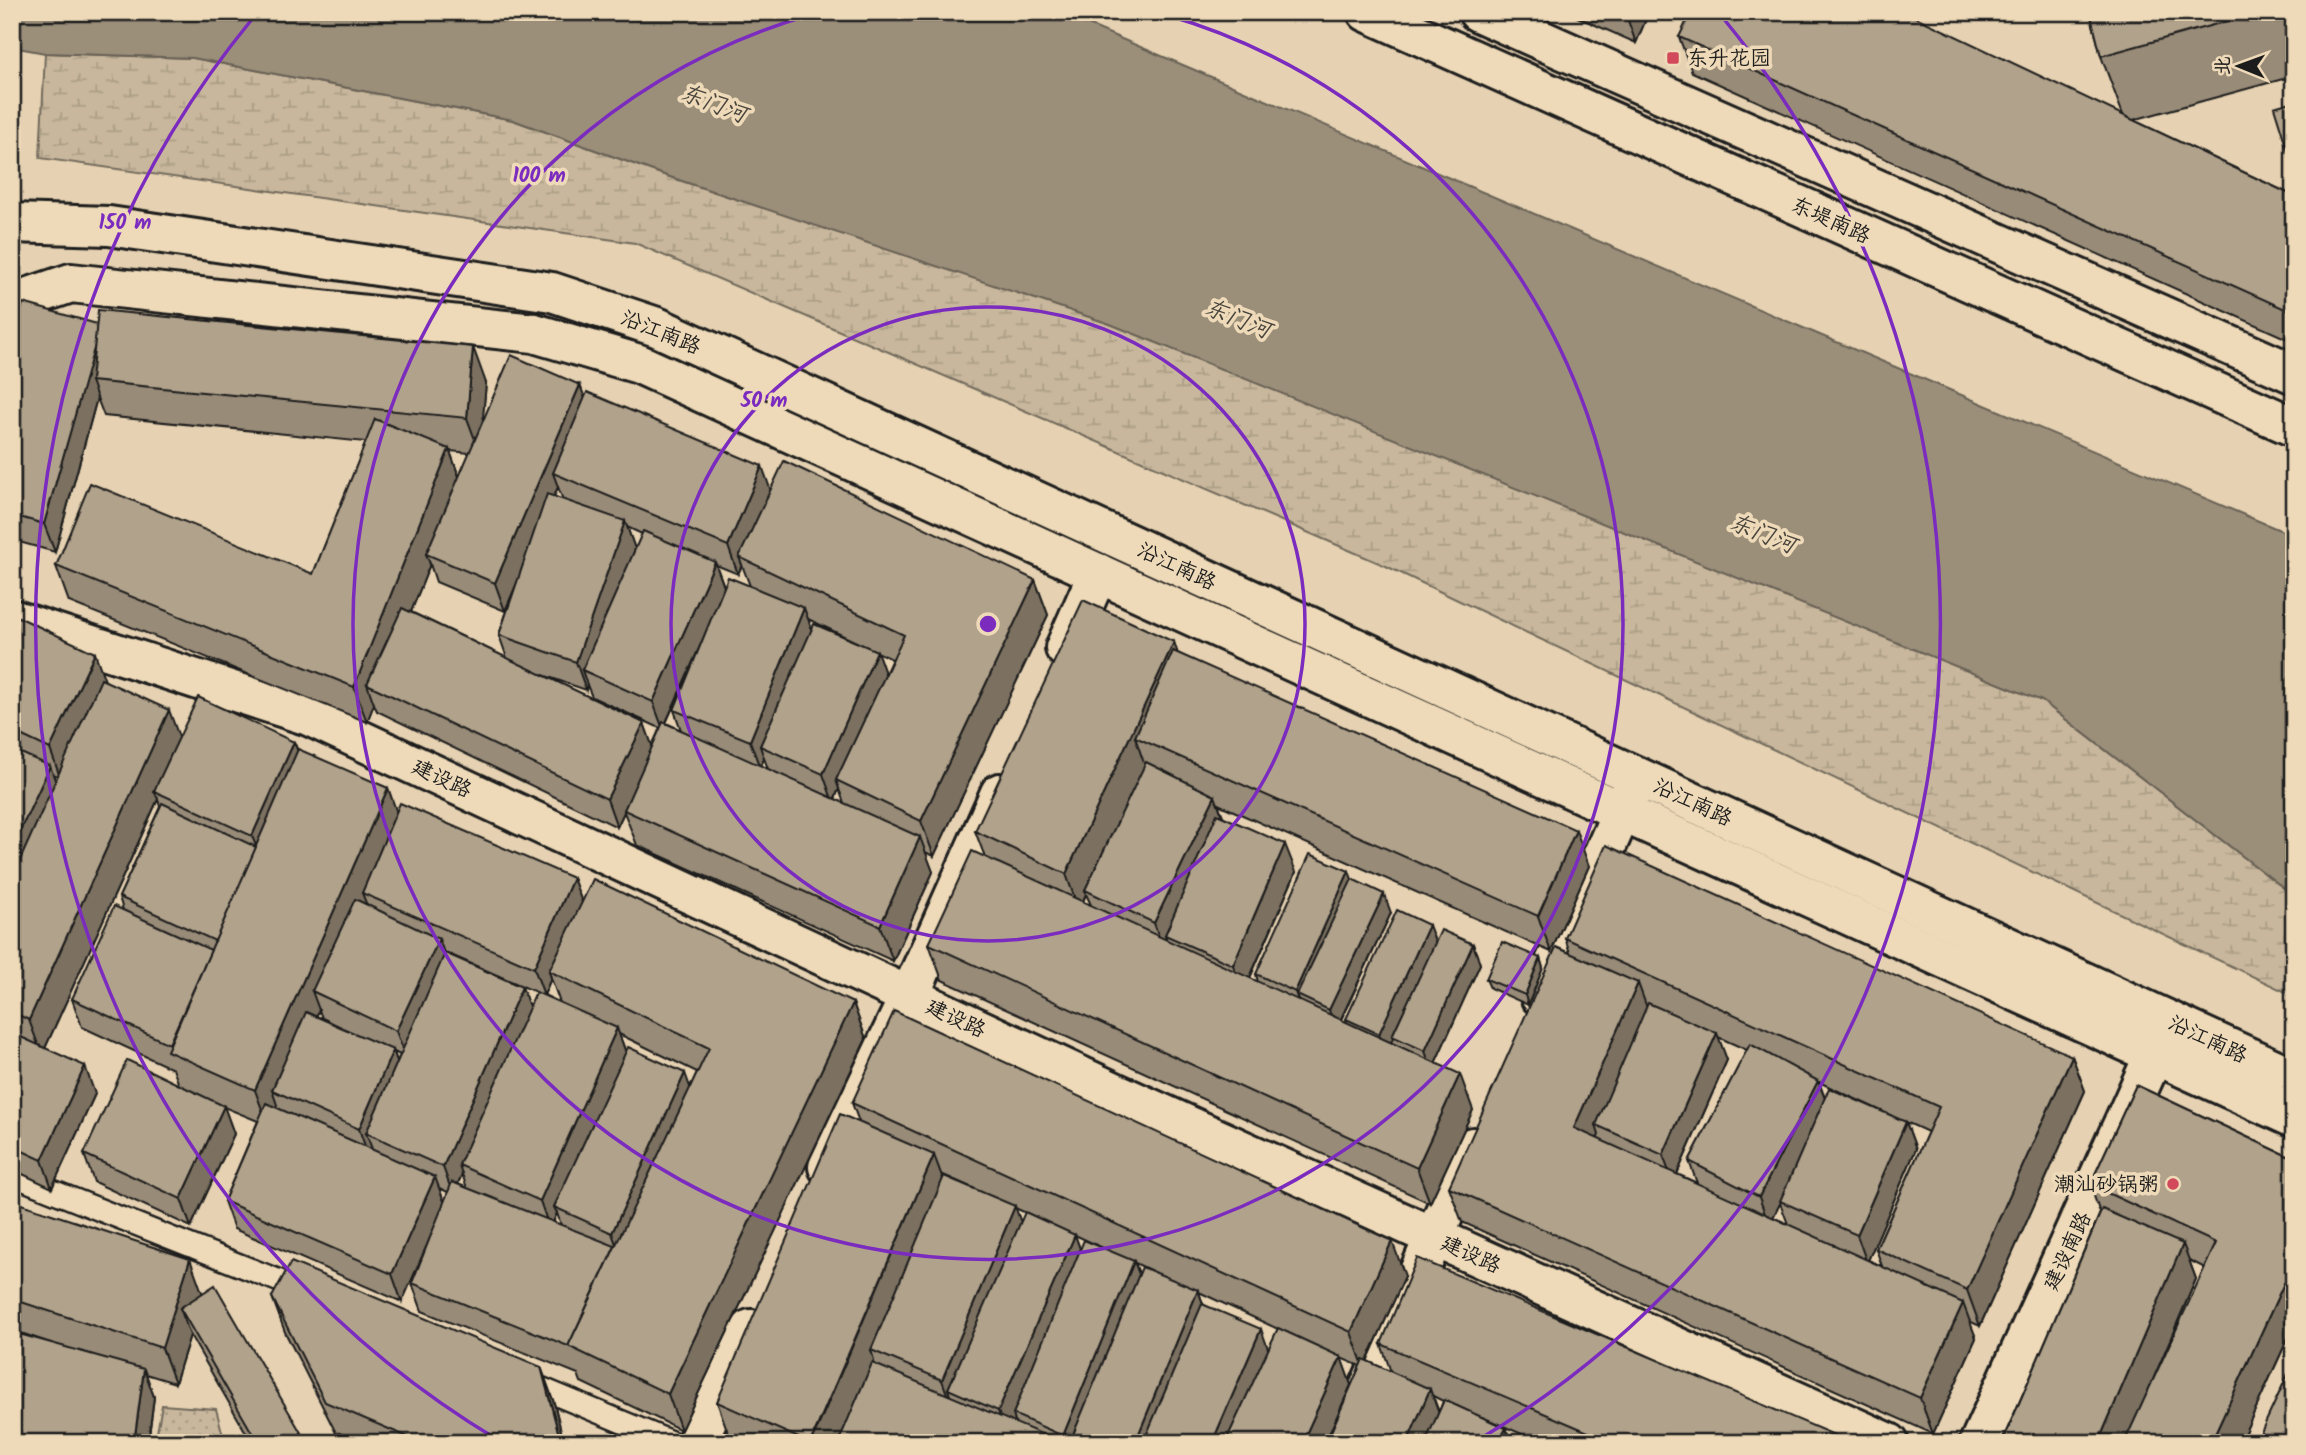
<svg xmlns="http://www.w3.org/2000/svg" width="2306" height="1455" viewBox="0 0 2306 1455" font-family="Kalam,'LXGW WenKai TC',sans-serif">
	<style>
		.grass { fill: url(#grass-dots); stroke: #726a5c; stroke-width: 2 }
		.wetland { fill: url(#wetland-marsh); stroke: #726a5c; stroke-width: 2 }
		.water { fill: #9b8f7a; stroke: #686154; stroke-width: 2 }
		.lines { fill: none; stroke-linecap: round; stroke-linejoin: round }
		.lane-casing { stroke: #1c1c1c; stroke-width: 26 }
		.street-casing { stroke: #1c1c1c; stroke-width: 44 }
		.secondary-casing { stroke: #1c1c1c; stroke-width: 44 }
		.primary-casing { stroke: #1c1c1c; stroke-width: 44 }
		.lane { stroke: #eedab8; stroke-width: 21 }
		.street { stroke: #eedab8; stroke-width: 38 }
		.secondary { stroke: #eedab8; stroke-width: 38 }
		.primary { stroke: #eedab8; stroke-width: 38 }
		.wall { fill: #988b78; stroke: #1c1c1c; stroke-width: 2; fill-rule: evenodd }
		.shaded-wall { fill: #7c7161; stroke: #1c1c1c; stroke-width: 2 }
		.building { fill: #b1a28b; stroke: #1c1c1c; stroke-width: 2 }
		.ring { fill: none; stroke: #7b2cbf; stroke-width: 3.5 }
		.poi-dot { fill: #d1495b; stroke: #eedab8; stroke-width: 2.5 }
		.labels { text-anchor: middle; stroke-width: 7; stroke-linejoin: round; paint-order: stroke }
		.poi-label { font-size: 21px; fill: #1c1c1c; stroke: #eedab8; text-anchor: start }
		.street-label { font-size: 21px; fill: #1c1c1c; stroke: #eedab8 }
		.water-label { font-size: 23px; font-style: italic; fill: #48443d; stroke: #eedab8 }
		.centre { fill: #7b2cbf; stroke: #eedab8; stroke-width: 3.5 }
		.ring-label { font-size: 21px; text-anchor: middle; font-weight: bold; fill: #7b2cbf; stroke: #eedab8; stroke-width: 7; stroke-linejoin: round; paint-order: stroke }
	</style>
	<defs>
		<pattern id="grass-dots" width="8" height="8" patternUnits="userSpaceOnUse" patternTransform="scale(1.75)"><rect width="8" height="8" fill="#c8b79c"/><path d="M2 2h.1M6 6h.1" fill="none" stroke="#ab9d86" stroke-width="1.8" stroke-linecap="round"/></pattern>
		<pattern id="wetland-marsh" width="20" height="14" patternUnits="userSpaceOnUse" patternTransform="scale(1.75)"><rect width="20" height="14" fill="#c8b79c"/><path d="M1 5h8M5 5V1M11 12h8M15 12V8" fill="none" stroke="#ab9d86"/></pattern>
	</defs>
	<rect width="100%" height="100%" fill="#e6d2b2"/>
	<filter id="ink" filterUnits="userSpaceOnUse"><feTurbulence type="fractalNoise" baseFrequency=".0143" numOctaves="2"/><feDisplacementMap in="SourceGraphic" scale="14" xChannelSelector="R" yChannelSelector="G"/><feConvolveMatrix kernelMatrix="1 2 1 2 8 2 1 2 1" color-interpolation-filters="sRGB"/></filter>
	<g filter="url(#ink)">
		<!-- grass -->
		<polygon class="grass" points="162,1405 216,1409 225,1443 155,1443"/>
		<!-- wetland -->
		<polygon class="wetland" points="45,53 193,58 513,120 664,175 1096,318 2042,701 2294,896 2294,996 1386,566 635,243 40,158"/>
		<!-- water -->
		<polygon class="water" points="12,12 1058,12 2294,536 2294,896 2042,701 1110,324 664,175 513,120 193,58 45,53 12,47"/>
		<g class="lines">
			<!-- lane casing -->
			<g class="lane-casing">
				<g id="lane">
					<polyline points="12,1175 305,1291"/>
					<polyline points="526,1382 673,1443"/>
				</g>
			</g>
			<!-- street casing -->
			<g class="street-casing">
				<g id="street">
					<polyline points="12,619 309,716 1123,1096 1889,1443"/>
					<polyline points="1065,648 1098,573"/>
					<polyline points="1540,996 1635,782"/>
					<polyline points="828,1167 909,997 1000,793"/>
					<polyline points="696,1443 751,1329"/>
					<polyline points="1345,1443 1473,1147"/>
				</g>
			</g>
			<!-- secondary casing -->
			<g class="secondary-casing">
				<g id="secondary">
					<polyline points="1367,12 2294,427"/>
					<polyline points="1478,12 2294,374"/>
					<polyline points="1979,1443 2168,1024"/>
				</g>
			</g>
			<!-- primary casing -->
			<g class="primary-casing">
				<g id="primary">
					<polyline points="12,223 109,226 552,292 657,327 2294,1078"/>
					<polyline points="12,303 71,283 534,333 639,364 2294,1118"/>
				</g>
			</g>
			<!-- lane -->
			<use href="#lane" class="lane"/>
			<!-- street -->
			<use href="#street" class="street"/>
			<!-- secondary -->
			<use href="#secondary" class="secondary"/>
			<!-- primary -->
			<use href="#primary" class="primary"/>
		</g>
		<!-- wall -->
		<g class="wall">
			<polygon points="1566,12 1649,12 1636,43"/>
			<polygon points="2090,12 2294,12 2294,76 2133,120 2294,196 2294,342 1692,72 1679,37 2123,115 2101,56"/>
			<path d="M 97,324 L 486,383 L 482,423 L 580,385 L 584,397 L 771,490 L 1035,580 L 1048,615 L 934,856 L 925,852 L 933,872 L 893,961 L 637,845 L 624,812 L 617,827 L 377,711 L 374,704 L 367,722 L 69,602 L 56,566 L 313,574 L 366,442 L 104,416 L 97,398 L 55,552 L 12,540 L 12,341 ZM 450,451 L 470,453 L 459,477 ZM 558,487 L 563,500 L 554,497 ZM 627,527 L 642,534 L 632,556 L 635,549 ZM 430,564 L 436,582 L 505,611 L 515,586 L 499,635 L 507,658 L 411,612 ZM 716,565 L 738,574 L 742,565 L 750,586 L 724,586 ZM 808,619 L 873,650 L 812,629 ZM 877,652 L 892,659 L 885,674 ZM 695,657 L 674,710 L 681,730 L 666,723 ZM 540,674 L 586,690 L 587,685 L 592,697 L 660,728 L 652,746 L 644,723 ZM 764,758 L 768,769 L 761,766 ZM 839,789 L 844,803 L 835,799 Z"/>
			<path d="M 12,614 L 105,681 L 179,737 L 294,742 L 298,751 L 388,788 L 396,812 L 573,878 L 582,903 L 853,1003 L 866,1039 L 681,1430 L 581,1382 L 578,1374 L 422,1311 L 412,1283 L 425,1249 L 402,1302 L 234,1229 L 224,1201 L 258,1121 L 224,1107 L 234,1134 L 191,1227 L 94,1182 L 84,1154 L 179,1085 L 173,1069 L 82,1027 L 72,999 L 123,910 L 119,897 L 160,807 L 158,799 L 45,1048 L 95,1094 L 52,1188 L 12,1169 ZM 53,774 L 58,776 L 56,781 ZM 444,952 L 536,992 L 529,1008 L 522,987 L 445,954 ZM 551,978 L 560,1003 L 544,995 ZM 319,1010 L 322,1018 L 341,1027 L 316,1016 ZM 619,1034 L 697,1072 L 690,1087 L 626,1052 ZM 394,1052 L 400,1055 L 397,1062 ZM 462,1174 L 467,1188 L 458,1184 ZM 439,1188 L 448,1192 L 444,1202 ZM 557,1213 L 561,1225 L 553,1222 Z"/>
			<path d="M 1174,642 L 1177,653 L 1589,866 L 1551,952 L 1218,804 L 1223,816 L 1296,872 L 1250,978 L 1258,982 L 1256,974 L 1352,880 L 1391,913 L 1341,1020 L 1347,1023 L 1346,1019 L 1435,941 L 1473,944 L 1480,964 L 1435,1063 L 1473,1110 L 1430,1203 L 942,980 L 929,944 L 985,857 L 975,831 ZM 1086,894 L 1091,905 L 1083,902 Z"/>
			<path d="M 1565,938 L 2072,1056 L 2085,1091 L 1980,1326 L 1969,1321 L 1976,1338 L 1933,1434 L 1462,1222 L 1449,1187 L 1570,953 ZM 1718,1037 L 1747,1050 L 1689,1161 L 1697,1183 L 1677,1174 L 1727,1060 ZM 1819,1082 L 1892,1116 L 1825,1098 ZM 1906,1122 L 1928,1132 L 1876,1249 L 1882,1266 L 1868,1260 L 1916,1149 ZM 1780,1203 L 1788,1224 L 1773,1217 Z"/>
			<polygon points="1540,958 1543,968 1528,1005 1490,988 1486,979"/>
			<path d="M 2136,1085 L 2294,1159 L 2294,1325 L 2240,1443 L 2002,1443 L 2100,1213 L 2090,1185 ZM 2189,1260 L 2205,1268 L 2148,1392 L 2196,1279 Z"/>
			<path d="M 852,1103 L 1405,1276 L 1367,1361 L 1391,1372 L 1381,1344 L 1853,1443 L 1543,1443 L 1482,1417 L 1506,1428 L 1511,1443 L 1326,1443 L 1360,1366 L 1341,1358 L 1351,1385 L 1325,1443 L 741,1443 L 730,1438 L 717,1402 L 859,1122 ZM 941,1174 L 975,1189 L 943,1178 ZM 1015,1208 L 1051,1224 L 1020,1222 ZM 1075,1235 L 1101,1247 L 1080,1249 ZM 1135,1263 L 1156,1273 L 1139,1274 ZM 1199,1292 L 1278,1329 L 1268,1350 L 1203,1304 ZM 1433,1396 L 1443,1401 L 1439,1412 Z"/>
			<polygon points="12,1201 203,1293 307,1443 252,1443 190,1335 175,1383 146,1374 154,1397 148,1443 12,1443 54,1344 12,1330"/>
			<polygon points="272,1297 541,1367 554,1403 564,1443 341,1443 340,1438 338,1437 285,1332"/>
		</g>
		<!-- shaded-wall -->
		<g class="shaded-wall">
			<polygon points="1625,12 1649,12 1636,43"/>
			<polygon points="100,325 91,381 97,398 55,552 44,524"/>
			<polygon points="473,347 486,383 480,453 467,418"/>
			<polygon points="580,385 590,412 553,473 558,487 505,611 495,583"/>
			<polygon points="449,449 462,485 426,554 430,564 380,690 367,684 374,704 367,722 354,687"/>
			<polygon points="762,466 772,494 739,557 742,565 738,574 728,546"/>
			<polygon points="625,521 635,549 591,674 582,670 587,685 586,690 576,662"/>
			<polygon points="715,562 725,590 663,729 653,702"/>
			<polygon points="1035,580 1048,615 934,856 921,821"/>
			<polygon points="804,608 814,635 760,746 764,758 760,768 750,741"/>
			<polygon points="1174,642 1186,678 1135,737 1145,766 1085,890 1086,894 1079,910 1066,874"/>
			<polygon points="877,651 887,679 836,780 839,789 833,802 823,774"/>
			<polygon points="95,653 105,681 60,777 50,749"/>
			<polygon points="169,710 182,745 154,791 158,799 42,1055 29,1020"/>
			<polygon points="644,723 654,751 624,810 624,812 617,827 607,799"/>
			<polygon points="294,742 305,769 258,851 252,836"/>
			<polygon points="50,766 60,794 17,888 12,875 12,848"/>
			<polygon points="388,788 401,824 362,893 366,903 325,997 312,991 319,1010 282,1095 272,1090 277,1105 268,1126 255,1090"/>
			<polygon points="1215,796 1225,823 1165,935 1168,943 1164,951 1154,923"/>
			<polygon points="1576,830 1589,866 1551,952 1538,916"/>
			<polygon points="920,837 933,872 893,961 880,926"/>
			<polygon points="1285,844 1296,872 1243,993 1233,965"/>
			<polygon points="1349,871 1356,890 1297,995 1303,1010 1302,1011 1295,992"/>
			<polygon points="573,878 583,905 549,971 551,978 544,995 534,968"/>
			<polygon points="1384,894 1391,913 1336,1029 1329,1010"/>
			<polygon points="1429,925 1436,944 1392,1036 1393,1038 1386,1053 1379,1034"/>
			<polygon points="439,939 449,967 406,1058 396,1031"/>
			<polygon points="1473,944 1480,964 1432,1070 1425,1051"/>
			<polygon points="1540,958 1543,968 1528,1005 1525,995"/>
			<polygon points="1638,983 1651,1019 1596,1125 1599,1135 1586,1163 1574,1128"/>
			<polygon points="522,987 532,1015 459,1165 462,1174 453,1195 443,1167"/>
			<polygon points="853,1003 866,1039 681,1430 668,1394"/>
			<polygon points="617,1028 627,1056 554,1207 557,1213 550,1229 540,1201"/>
			<polygon points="1717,1033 1727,1060 1673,1183 1663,1155"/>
			<polygon points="393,1050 403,1078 366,1133 372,1149 369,1157 359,1129"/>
			<polygon points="2072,1056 2085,1091 1980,1326 1967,1290"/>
			<polygon points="85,1066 95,1094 52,1188 42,1160"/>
			<polygon points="685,1073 695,1101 622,1261 612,1233"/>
			<polygon points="1460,1074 1473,1110 1430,1203 1417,1168"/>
			<polygon points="1818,1081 1829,1109 1769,1225 1759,1197"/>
			<polygon points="224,1106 234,1134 191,1227 181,1199"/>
			<polygon points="1906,1122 1916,1149 1867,1263 1857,1235"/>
			<polygon points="934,1155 947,1190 871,1350 874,1360 839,1443 811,1443"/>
			<polygon points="435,1177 445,1204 402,1302 392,1274"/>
			<polygon points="1015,1206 1025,1234 948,1389 953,1405 952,1408 942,1380"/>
			<polygon points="1075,1235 1085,1263 1013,1414 1015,1422 1008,1439 998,1411"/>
			<polygon points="1392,1241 1405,1276 1364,1368 1351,1332"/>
			<polygon points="2183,1244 2196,1279 2126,1443 2098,1443"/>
			<polygon points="190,1259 203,1295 180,1308 190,1335 175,1383 162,1348"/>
			<polygon points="1134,1261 1144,1288 1070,1442 1071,1443 1065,1443 1063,1436"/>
			<polygon points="2284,1283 2294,1311 2294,1325 2240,1443 2211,1443"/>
			<polygon points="1198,1290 1208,1318 1157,1443 1135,1443"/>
			<polygon points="1963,1303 1976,1338 1933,1434 1920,1398"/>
			<polygon points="1261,1329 1271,1357 1234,1443 1212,1443"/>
			<polygon points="1341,1357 1351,1385 1325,1443 1302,1443"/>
			<polygon points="541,1367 554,1403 564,1443 561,1443"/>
			<polygon points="144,1369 154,1397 148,1443 134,1443"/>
			<polygon points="1430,1389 1443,1425 1435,1443 1407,1443"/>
			<polygon points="1506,1428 1511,1443 1499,1443"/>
		</g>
		<!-- building -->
		<g class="building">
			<polygon points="1691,12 1905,12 2294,196 2294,313 1679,37"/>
			<polygon points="2090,12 2260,12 2101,56"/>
			<polygon points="2294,101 2294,171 2274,107"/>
			<polygon points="23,303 97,324 95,345 44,524 12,515 12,341"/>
			<polygon points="98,310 473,347 467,418 91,381"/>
			<polygon points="511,355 580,385 495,583 426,554"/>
			<polygon points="587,392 762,466 728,546 553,473"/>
			<polygon points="375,419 449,449 354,687 56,566 90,483 313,574"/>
			<polygon points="784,461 1035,580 921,821 836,780 904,635 739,557"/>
			<polygon points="547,494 625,521 576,662 499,635"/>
			<polygon points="643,531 715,562 653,702 582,670"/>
			<polygon points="728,577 804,608 750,741 674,710"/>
			<polygon points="1083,600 1174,642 1066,874 975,831"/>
			<polygon points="402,608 644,723 607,799 367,684"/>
			<polygon points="12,614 95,653 50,749 12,731"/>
			<polygon points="814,624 877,651 823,774 760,746"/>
			<polygon points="1173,651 1576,830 1538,916 1135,737"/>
			<polygon points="101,679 169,710 29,1020 12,1012 12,878"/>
			<polygon points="198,697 294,742 252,836 154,791"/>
			<polygon points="663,722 920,837 880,926 624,810"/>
			<polygon points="12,749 50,766 12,848"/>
			<polygon points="298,749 388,788 255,1090 167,1051"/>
			<polygon points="1146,762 1215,796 1154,923 1085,890"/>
			<polygon points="162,803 256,847 215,941 119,897"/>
			<polygon points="400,803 573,878 534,968 362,893"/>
			<polygon points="1217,814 1285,844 1233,965 1165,935"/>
			<polygon points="1606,845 2072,1056 1967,1290 1876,1249 1939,1107 1565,938"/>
			<polygon points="972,851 1460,1074 1417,1168 929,944"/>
			<polygon points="1310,854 1349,871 1295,992 1256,974"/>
			<polygon points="593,879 853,1003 668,1394 568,1346 709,1048 549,971"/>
			<polygon points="1352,879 1384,894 1329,1010 1297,995"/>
			<polygon points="355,899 439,939 396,1031 312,991"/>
			<polygon points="114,906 211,950 169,1044 72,999"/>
			<polygon points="1397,910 1429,925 1379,1034 1346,1019"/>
			<polygon points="1441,930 1473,944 1425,1051 1392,1036"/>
			<polygon points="1502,942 1540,958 1525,995 1486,979"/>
			<polygon points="1556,947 1638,983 1574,1128 1963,1303 1920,1398 1449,1187"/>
			<polygon points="445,953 522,987 443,1167 366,1133"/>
			<polygon points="536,992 617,1028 540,1201 459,1165"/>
			<polygon points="1648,1003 1717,1033 1663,1155 1596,1125"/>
			<polygon points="894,1011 1392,1241 1351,1332 852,1103"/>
			<polygon points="306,1012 393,1050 359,1129 272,1090"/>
			<polygon points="12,1033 85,1066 42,1160 12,1146"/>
			<polygon points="1750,1044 1818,1081 1759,1197 1689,1161"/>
			<polygon points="628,1047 685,1073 612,1233 554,1207"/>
			<polygon points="127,1060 224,1106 181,1199 84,1154"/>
			<polygon points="2136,1085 2294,1159 2294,1288 2284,1283 2211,1443 2124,1443 2216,1243 2090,1185"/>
			<polygon points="1829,1088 1906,1122 1857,1235 1780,1201"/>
			<polygon points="266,1103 435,1177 392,1274 224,1201"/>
			<polygon points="840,1114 934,1155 810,1443 717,1402"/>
			<polygon points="944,1176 1015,1206 942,1380 871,1350"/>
			<polygon points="452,1182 615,1246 568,1346 412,1283"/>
			<polygon points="12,1201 190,1259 162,1348 12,1299"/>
			<polygon points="2102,1209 2183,1244 2098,1443 2002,1443"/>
			<polygon points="1025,1212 1075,1235 998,1411 948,1389"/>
			<polygon points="1084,1240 1134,1261 1063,1436 1013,1414"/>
			<polygon points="1417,1258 1853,1443 1614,1443 1381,1344"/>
			<polygon points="291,1262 541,1367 561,1443 422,1443 325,1402 272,1297"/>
			<polygon points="1142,1267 1198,1290 1135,1443 1073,1443 1070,1442"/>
			<polygon points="215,1285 307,1443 258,1443 180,1308"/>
			<polygon points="1202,1304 1261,1329 1212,1443 1143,1443"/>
			<polygon points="1278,1328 1341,1357 1302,1443 1225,1443"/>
			<polygon points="12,1332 144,1369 134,1443 12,1443"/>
			<polygon points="1363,1359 1430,1389 1407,1443 1326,1443"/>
			<polygon points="2294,1361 2294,1443 2256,1443"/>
			<polygon points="872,1363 1063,1443 838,1443"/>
			<polygon points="1444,1400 1506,1428 1499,1443 1425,1443"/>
			<polygon points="339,1433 362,1443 341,1443"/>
			<polygon points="1521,1434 1542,1443 1518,1443"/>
		</g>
	</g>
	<!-- distance rings -->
	<g class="ring">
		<circle cx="988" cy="624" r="317"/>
		<path d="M1163 14A635 635 0 1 1 813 14"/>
		<path d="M498 1440A952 952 0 0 1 253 18M1723 18A952 952 0 0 1 1478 1440"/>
	</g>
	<!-- markers -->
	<g class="poi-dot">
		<rect x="1666" y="51" width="14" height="14" rx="3.5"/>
		<circle cx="2173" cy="1184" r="7"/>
	</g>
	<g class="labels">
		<!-- poi labels -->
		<g class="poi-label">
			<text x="1687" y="65">东升花园</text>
			<text x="2159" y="1191" text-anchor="end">潮汕砂锅粥</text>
		</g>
		<!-- street labels -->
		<g class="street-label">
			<text transform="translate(1831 220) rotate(24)" y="7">东堤南路</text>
			<text transform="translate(661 332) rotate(22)" y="7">沿江南路</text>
			<text transform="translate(1177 566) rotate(25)" y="7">沿江南路</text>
			<text transform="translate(442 778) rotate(25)" y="7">建设路</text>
			<text transform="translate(1693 802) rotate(25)" y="7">沿江南路</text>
			<text transform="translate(956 1018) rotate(25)" y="7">建设路</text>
			<text transform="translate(2208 1039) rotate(25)" y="7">沿江南路</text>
			<text transform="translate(2067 1251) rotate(-65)" y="7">建设南路</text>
			<text transform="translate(1471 1254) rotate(24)" y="7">建设路</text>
		</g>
		<!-- water labels -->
		<g class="water-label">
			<text transform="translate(714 103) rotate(21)" y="8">东门河</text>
			<text transform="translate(1238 318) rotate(22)" y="8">东门河</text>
			<text transform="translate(1763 533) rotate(22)" y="8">东门河</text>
		</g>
	</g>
	<circle cx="988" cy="624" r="10" class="centre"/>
	<g class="ring-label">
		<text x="539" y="182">100 m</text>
		<text x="125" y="229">150 m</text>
		<text x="764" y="407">50 m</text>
	</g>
	<!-- margin -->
	<rect width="2306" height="1455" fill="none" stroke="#eedab8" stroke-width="42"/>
	<rect x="21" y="21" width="2264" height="1413" fill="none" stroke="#1c1c1c" stroke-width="2.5" filter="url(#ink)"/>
	<!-- north arrow -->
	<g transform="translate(2239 66) rotate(271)" stroke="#eedab8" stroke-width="5" paint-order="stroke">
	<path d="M0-5L12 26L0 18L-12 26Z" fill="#1c1c1c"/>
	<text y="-10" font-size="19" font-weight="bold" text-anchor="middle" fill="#1c1c1c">北</text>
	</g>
</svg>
